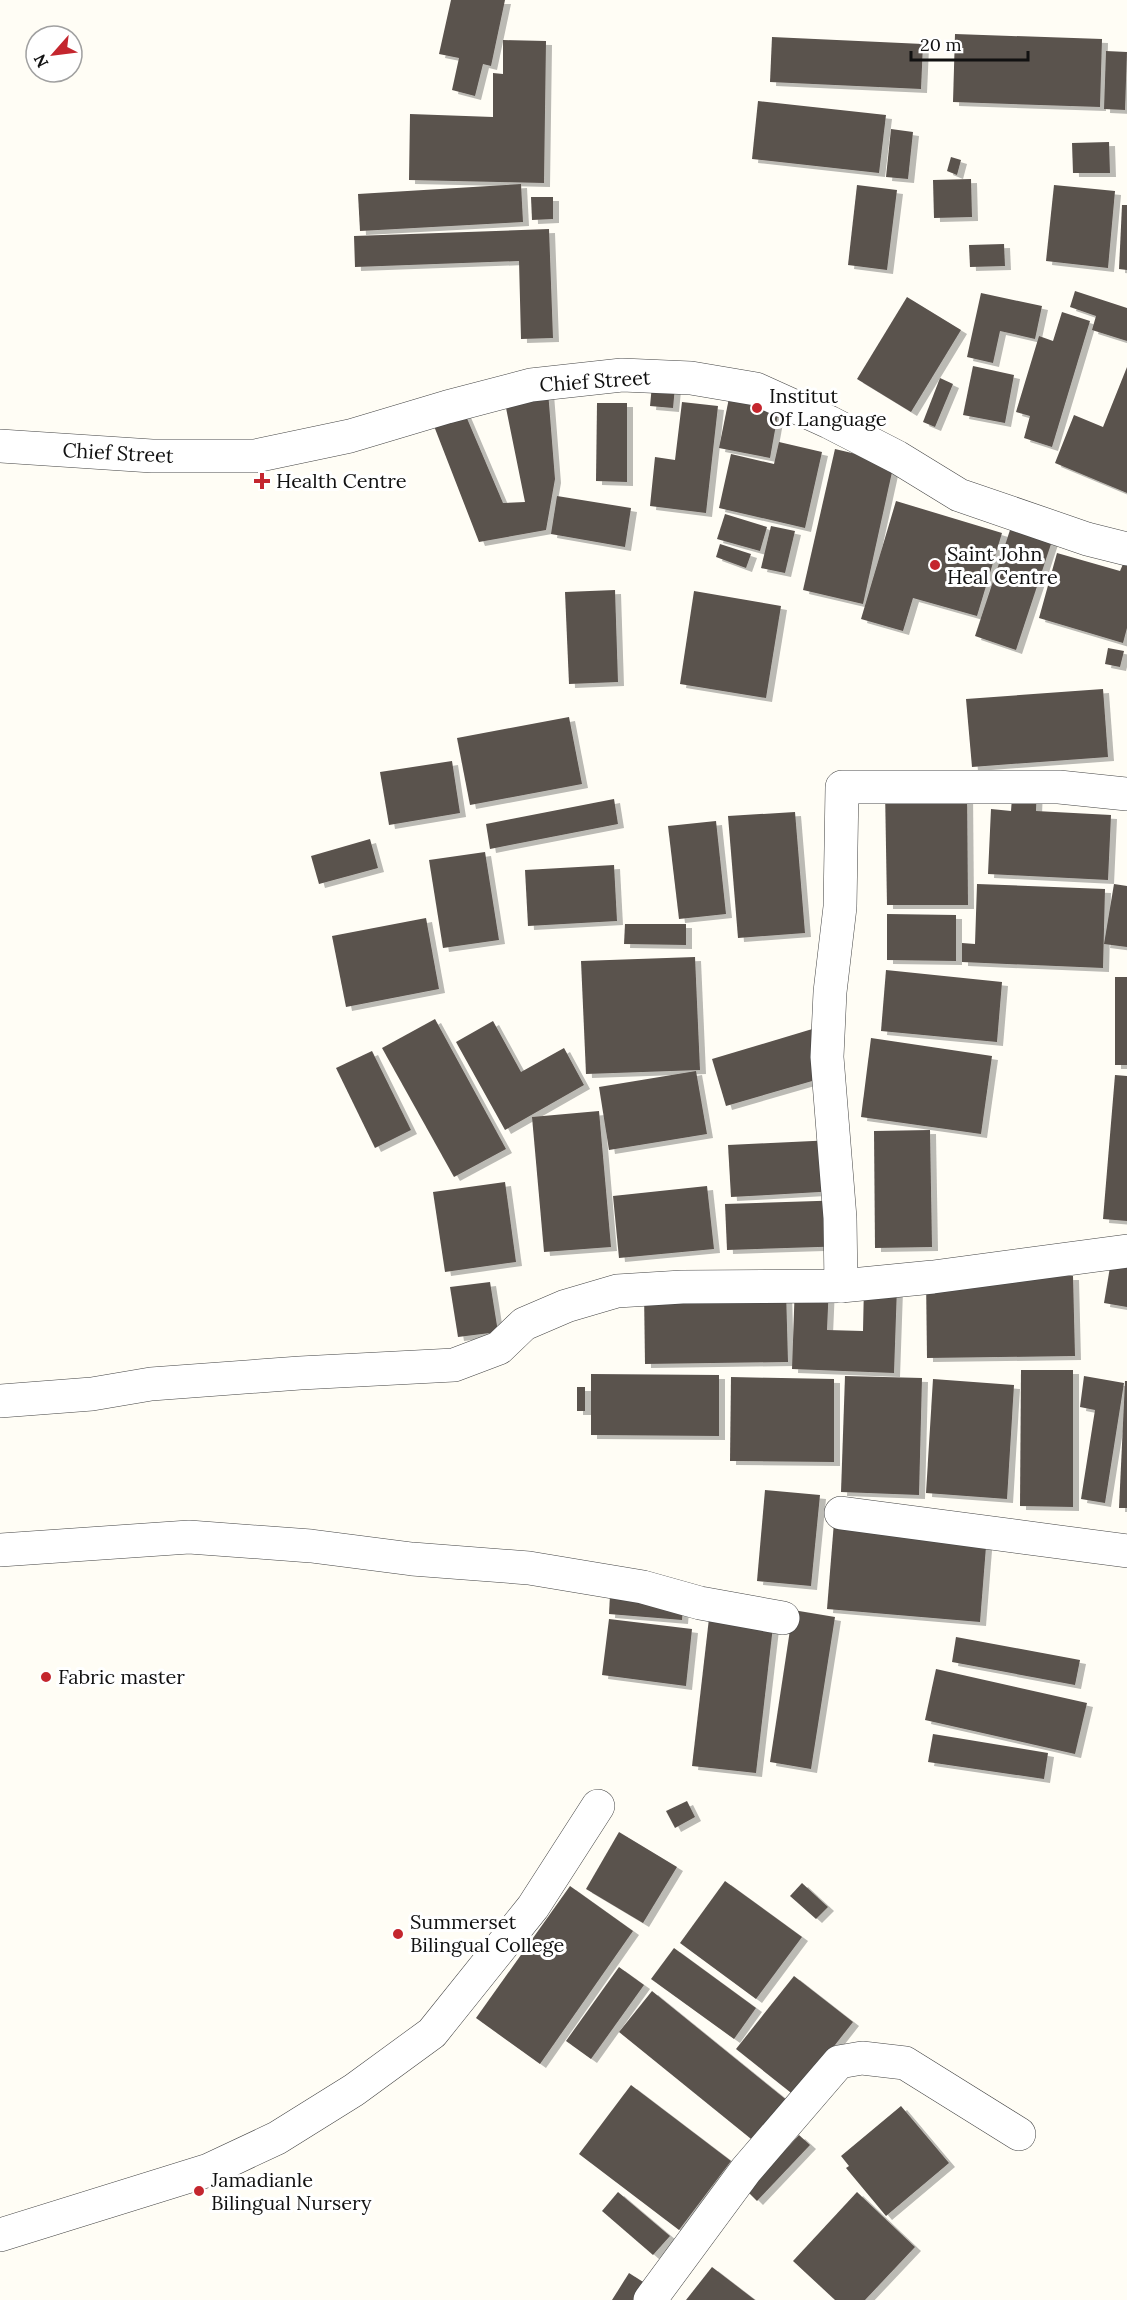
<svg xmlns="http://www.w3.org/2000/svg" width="1127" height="2300" viewBox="0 0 1127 2300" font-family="Lora,serif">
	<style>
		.building { fill: #5a524d; filter: url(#shadow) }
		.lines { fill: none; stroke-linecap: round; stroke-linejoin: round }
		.street-casing { stroke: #444; stroke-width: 34 }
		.street { stroke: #fff; stroke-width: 33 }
		.poi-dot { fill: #c4262e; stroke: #fff; stroke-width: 2 }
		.labels { text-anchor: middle; stroke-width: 6; stroke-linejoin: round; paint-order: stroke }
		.street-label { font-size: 20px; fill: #111; stroke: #fff }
		.poi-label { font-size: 20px; fill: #111; stroke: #fff; text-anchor: start }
	</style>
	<defs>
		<filter id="shadow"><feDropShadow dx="6" dy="4" stdDeviation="0" flood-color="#0004"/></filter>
	</defs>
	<rect width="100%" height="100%" fill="#fffdf5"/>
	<!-- building -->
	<g class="building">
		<polygon points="451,0 505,0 491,66 483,64 475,96 452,90 459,58 439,54"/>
		<polygon points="955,34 1102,39 1100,107 953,102"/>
		<polygon points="772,37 923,44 921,89 770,82"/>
		<polygon points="503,40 546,41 544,183 409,180 410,114 493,117 493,73 503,74"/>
		<polygon points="1106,51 1127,52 1125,110 1104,109"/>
		<polygon points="758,101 886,115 879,173 752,159"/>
		<polygon points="891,129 913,132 908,179 886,177"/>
		<polygon points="1109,142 1110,173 1073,173 1072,143"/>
		<polygon points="951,157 961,160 957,175 947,171"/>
		<polygon points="971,179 972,217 934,218 933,180"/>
		<polygon points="521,184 523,222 360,231 358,194"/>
		<polygon points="857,185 897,190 887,270 848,265"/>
		<polygon points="1054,185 1115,191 1108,268 1046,261"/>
		<polygon points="531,197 553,197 553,219 532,220"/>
		<polygon points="1122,205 1127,205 1127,270 1119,269"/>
		<polygon points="549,229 553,338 521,339 519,261 355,267 354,236"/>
		<polygon points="1004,244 1005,266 970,267 969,245"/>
		<polygon points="1075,291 1127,308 1127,341 1092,330 1096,316 1070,307"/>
		<polygon points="981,293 1042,306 1035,339 1000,331 993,363 967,357"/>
		<polygon points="907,297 961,330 911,412 857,379"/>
		<polygon points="1062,312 1090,321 1052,447 1024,438 1030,416 1016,412 1039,336 1053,341"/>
		<polygon points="973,366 1014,375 1005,423 963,415"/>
		<polygon points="1127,367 1127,493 1055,463 1074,415 1103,427"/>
		<polygon points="940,378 953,384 935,427 923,422"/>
		<polygon points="652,385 675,387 673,408 650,406"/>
		<polygon points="548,391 555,479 546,530 479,542 434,426 463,409 503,503 525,502 505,403"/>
		<polygon points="729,398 779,408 770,458 719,448"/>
		<polygon points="682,402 718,406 706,513 650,506 655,457 675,460"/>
		<polygon points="597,403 627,403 627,482 596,481"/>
		<polygon points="779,442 822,452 805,528 719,508 731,454 774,464"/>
		<polygon points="835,449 894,463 863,604 803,590"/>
		<polygon points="557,496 631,508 625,547 551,534"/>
		<polygon points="896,501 1002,533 977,616 913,598 903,631 861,619"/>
		<polygon points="725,514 767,527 760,551 717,539"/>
		<polygon points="771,526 795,531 785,573 761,568"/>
		<polygon points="1011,527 1052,541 1016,650 975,636"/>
		<polygon points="720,544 751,554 746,568 716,557"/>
		<polygon points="1057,553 1120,571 1127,555 1127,628 1123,643 1039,618"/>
		<polygon points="615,590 618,682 569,684 565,592"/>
		<polygon points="694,591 781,606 766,698 680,684"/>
		<polygon points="1108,648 1124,651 1120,667 1105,664"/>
		<polygon points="1103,689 1108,757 972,767 966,699"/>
		<polygon points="569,717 582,784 470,805 457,738"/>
		<polygon points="452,761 460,813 389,825 380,772"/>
		<polygon points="1013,784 1037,785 1036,811 1111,815 1108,880 988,874 991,809 1011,811"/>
		<polygon points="967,788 968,905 887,905 885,789"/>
		<polygon points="614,799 618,824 490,849 486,824"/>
		<polygon points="795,812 805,933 738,938 728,816"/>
		<polygon points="716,821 726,914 679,919 668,826"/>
		<polygon points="370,839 378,868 319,884 311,856"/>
		<polygon points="485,852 499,940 443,948 429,860"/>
		<polygon points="614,865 617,921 528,926 525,870"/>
		<polygon points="977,884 1105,889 1103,968 962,962 962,943 975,944"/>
		<polygon points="1114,884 1127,886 1127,947 1104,944"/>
		<polygon points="887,914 956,915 956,961 887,960"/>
		<polygon points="426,918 439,989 346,1007 332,936"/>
		<polygon points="625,924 686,924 686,945 624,944"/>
		<polygon points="695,957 700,1070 586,1074 581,961"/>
		<polygon points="886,970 1002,982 997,1042 881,1031"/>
		<rect x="1115" y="977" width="12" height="88"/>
		<polygon points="435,1019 506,1149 454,1177 382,1048"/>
		<polygon points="493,1021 521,1072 564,1048 584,1085 505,1130 456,1042"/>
		<polygon points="819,1027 833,1075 726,1106 712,1059"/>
		<polygon points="871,1038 992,1056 981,1134 861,1117"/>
		<polygon points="372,1051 411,1130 375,1148 336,1068"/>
		<polygon points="696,1071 707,1134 609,1150 599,1087"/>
		<polygon points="1115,1075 1127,1076 1127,1221 1103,1219"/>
		<polygon points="599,1111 611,1247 544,1252 532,1117"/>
		<polygon points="930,1130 932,1247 875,1248 874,1131"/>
		<polygon points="834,1140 837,1191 731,1197 728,1145"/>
		<polygon points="505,1182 516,1262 445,1272 433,1192"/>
		<polygon points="707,1186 714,1249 619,1258 613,1196"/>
		<polygon points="848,1200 850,1246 727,1250 725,1204"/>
		<polygon points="1111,1261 1127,1264 1127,1307 1104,1303"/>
		<polygon points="1073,1276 1075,1356 927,1358 926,1277"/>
		<polygon points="490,1282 498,1332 458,1337 450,1287"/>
		<polygon points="795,1283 829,1285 827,1330 863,1331 864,1285 897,1287 894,1373 792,1369"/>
		<polygon points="786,1290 788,1362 645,1364 644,1291"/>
		<polygon points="1021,1370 1073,1370 1073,1507 1020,1506"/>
		<polygon points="591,1374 719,1375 719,1436 591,1435"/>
		<polygon points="845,1376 922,1378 919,1495 841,1492"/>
		<polygon points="1084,1376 1124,1383 1105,1503 1081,1499 1095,1410 1080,1407"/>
		<polygon points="731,1377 834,1379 834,1462 730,1461"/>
		<polygon points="933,1379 1014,1385 1007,1499 926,1493"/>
		<polygon points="1125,1381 1127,1381 1127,1508 1119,1508"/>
		<rect x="577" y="1387" width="8" height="24"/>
		<polygon points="765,1490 820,1495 811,1586 757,1581"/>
		<polygon points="834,1522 987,1534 980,1622 827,1609"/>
		<polygon points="611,1576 685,1582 682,1620 609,1614"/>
		<polygon points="711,1601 775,1609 756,1773 692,1766"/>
		<polygon points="793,1610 835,1617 811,1769 770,1762"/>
		<polygon points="609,1619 692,1629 686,1686 602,1675"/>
		<polygon points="956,1637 1080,1660 1075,1685 952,1662"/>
		<polygon points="936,1669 1087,1703 1075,1754 925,1720"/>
		<polygon points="933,1734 1048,1753 1044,1779 928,1762"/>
		<polygon points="687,1801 695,1817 675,1828 666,1811"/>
		<polygon points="619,1832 677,1867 643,1923 586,1889"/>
		<polygon points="725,1881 802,1937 756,1999 680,1943"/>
		<polygon points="802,1883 828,1907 816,1919 790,1896"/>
		<polygon points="570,1886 633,1931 540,2064 476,2018"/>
		<polygon points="674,1948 756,2008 734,2039 651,1979"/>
		<polygon points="619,1967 644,1985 591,2059 566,2041"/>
		<polygon points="794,1976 853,2022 795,2096 736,2049"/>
		<polygon points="652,1991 794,2106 761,2147 619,2032"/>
		<polygon points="631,2085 731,2161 679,2230 579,2154"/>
		<polygon points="901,2106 949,2163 886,2216 846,2168 849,2166 841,2156"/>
		<polygon points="799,2135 810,2145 757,2201 747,2191"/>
		<polygon points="618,2192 670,2236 653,2255 602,2211"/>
		<polygon points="857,2192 915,2247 865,2300 835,2300 793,2261"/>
		<polygon points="712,2267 755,2300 686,2300"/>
		<polygon points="629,2273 651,2287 642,2300 612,2300"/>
	</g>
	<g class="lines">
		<!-- street casing -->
		<g class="street-casing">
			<g id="street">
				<polyline points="0,446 152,456 255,456 350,436 447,407 531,385 622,375 691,378 756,389 829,422 897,457 959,495 1087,539 1127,549"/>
				<polyline points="841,1286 933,1277 1127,1251"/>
				<polyline points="0,1401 92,1394 151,1384 300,1373 454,1365 499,1348 524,1324 566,1306 617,1291 682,1287 841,1286 840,1218 827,1057 830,992 840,907 842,787 1059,787 1127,794"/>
				<polyline points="841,1513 1127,1551"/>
				<polyline points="0,1550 189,1537 311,1546 412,1559 529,1568 643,1587 700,1603 783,1618"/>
				<polyline points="0,2235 209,2170 277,2138 354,2090 432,2033 533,1907 598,1806"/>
				<polyline points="650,2300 746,2170 839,2062 862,2058 905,2063 1019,2134"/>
			</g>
		</g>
		<!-- street -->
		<use href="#street" class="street"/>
	</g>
	<!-- markers -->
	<g class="poi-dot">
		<circle cx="757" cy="408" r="6"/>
		<path d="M259 472h6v6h6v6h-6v6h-6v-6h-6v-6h6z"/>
		<circle cx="935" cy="565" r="6"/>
		<circle cx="46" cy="1677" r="6"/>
		<circle cx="398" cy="1934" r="6"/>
		<circle cx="199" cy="2191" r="6"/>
	</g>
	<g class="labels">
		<!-- street labels -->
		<g class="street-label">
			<text transform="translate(595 381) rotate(-4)" y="7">Chief Street</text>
			<text transform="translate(118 453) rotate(3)" y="7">Chief Street</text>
		</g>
		<!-- poi labels -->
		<g class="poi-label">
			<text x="769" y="403">Institut<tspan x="769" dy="23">Of Language</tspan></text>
			<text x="276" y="488">Health Centre</text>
			<text x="947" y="561">Saint John<tspan x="947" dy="23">Heal Centre</tspan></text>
			<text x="58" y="1684">Fabric master</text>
			<text x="410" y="1929">Summerset<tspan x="410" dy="23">Bilingual College</tspan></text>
			<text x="211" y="2187">Jamadianle<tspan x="211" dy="23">Bilingual Nursery</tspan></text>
		</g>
	</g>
	<!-- north arrow -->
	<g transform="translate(54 54) rotate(242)"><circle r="28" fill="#ffffff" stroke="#a0a0a0" stroke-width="1.5"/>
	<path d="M0-4.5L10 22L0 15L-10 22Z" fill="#c4262e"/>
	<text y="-9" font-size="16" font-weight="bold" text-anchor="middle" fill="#111111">N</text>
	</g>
	<!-- scale -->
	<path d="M911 51v9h117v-9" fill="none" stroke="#111111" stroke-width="3"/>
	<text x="920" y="51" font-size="18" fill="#111111" stroke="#ffffff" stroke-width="4.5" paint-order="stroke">20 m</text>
</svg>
